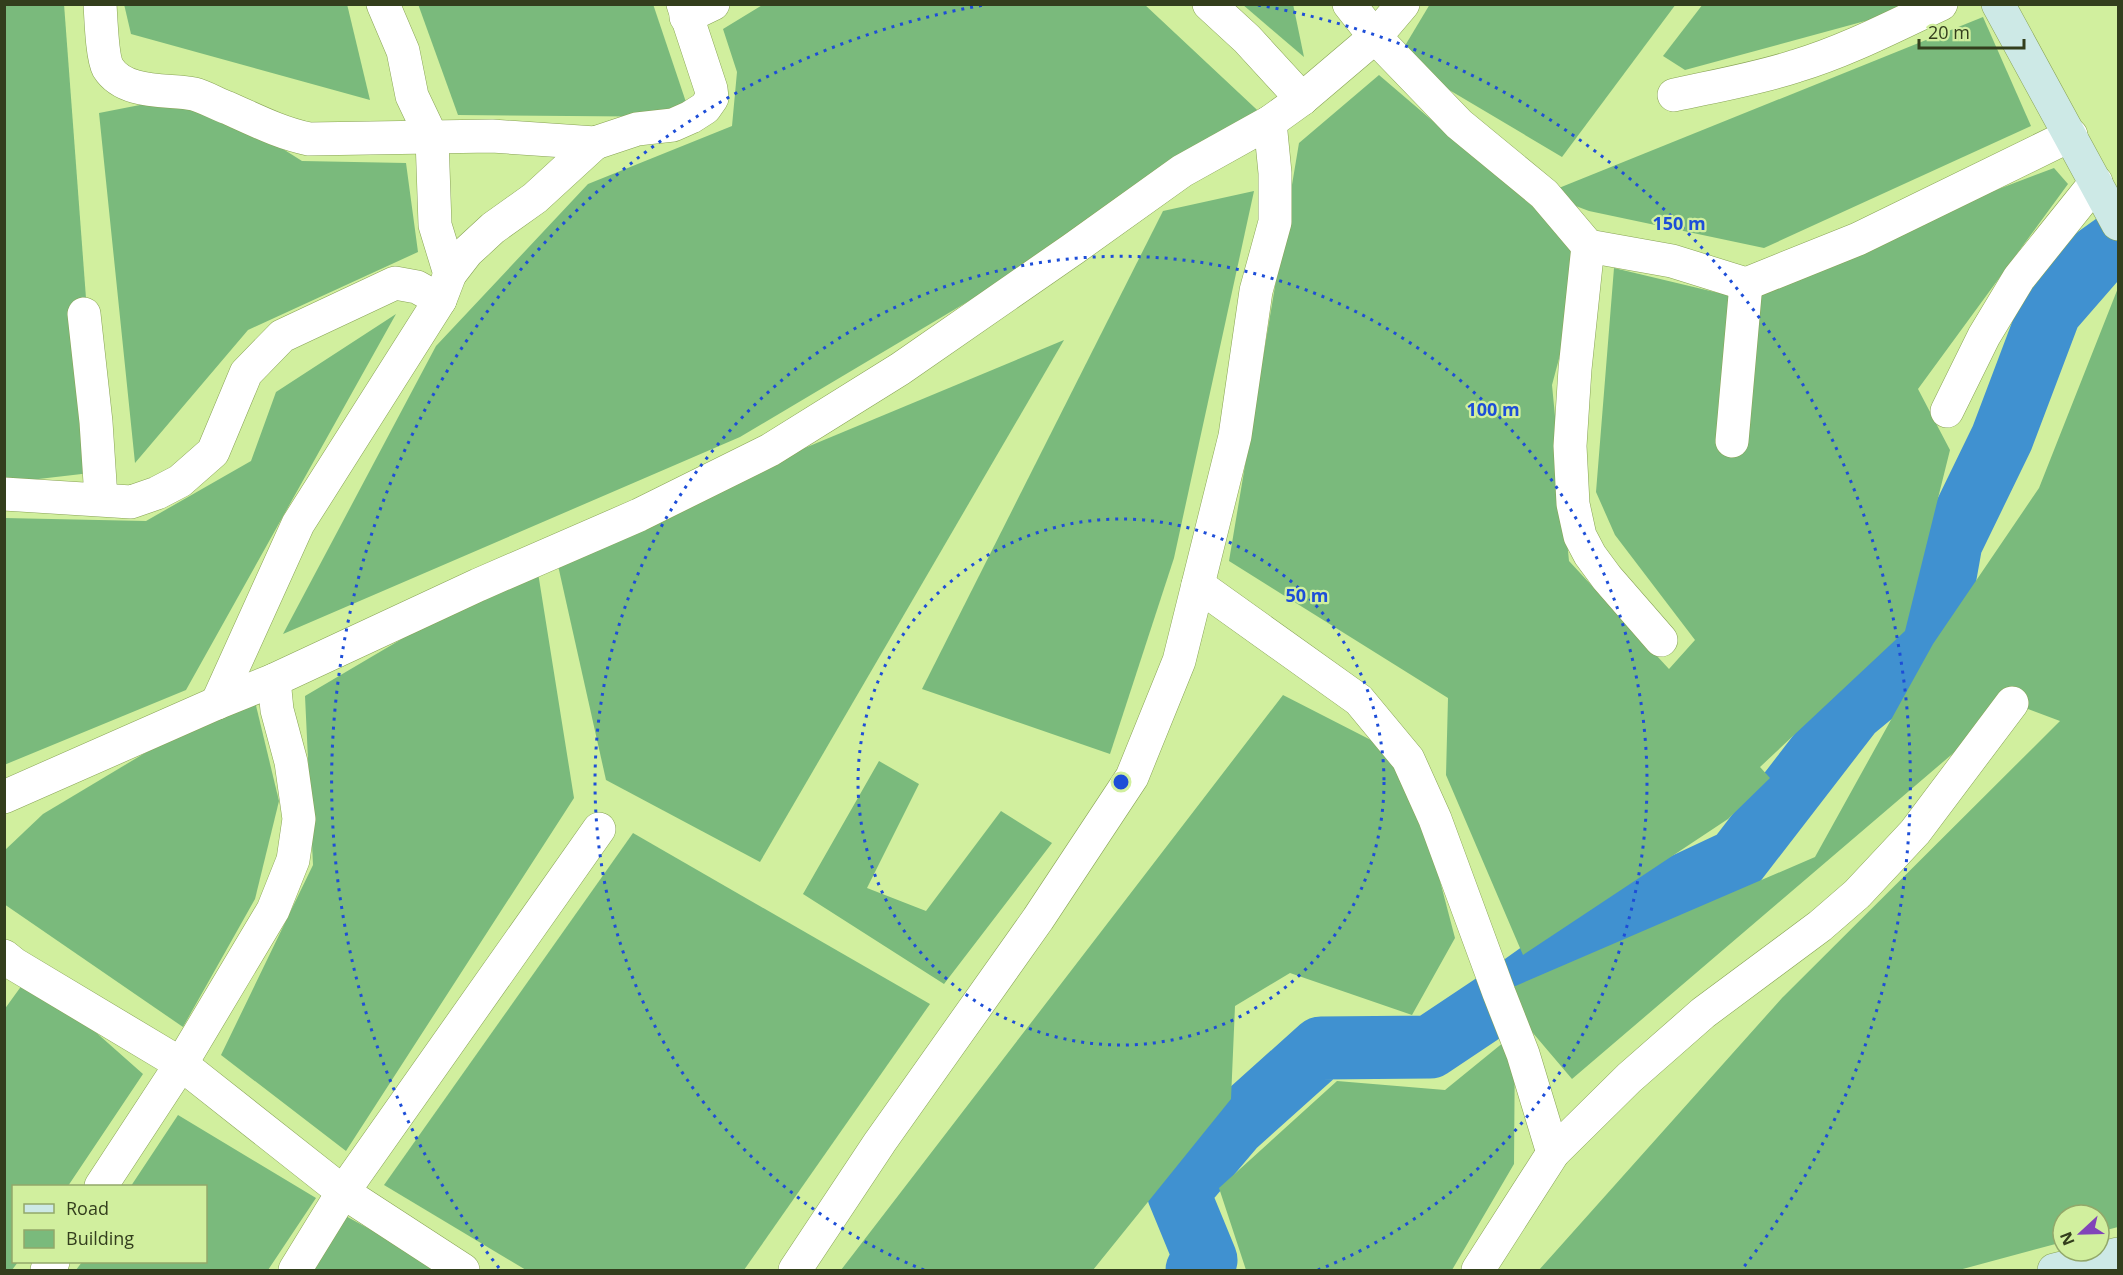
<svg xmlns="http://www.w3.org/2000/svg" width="2123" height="1275" viewBox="0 0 2123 1275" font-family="'Open Sans',sans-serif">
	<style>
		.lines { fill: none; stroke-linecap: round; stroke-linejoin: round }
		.river { stroke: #4091d0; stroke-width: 63 }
		.building { fill: #7aba7c }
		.street-casing { stroke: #88a355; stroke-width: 34 }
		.secondary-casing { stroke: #88a355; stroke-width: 34 }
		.street { stroke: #fff; stroke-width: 33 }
		.secondary { stroke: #cde9e6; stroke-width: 33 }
		.ring { fill: none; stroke: #1d4ed8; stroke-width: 3; stroke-dasharray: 3 6 }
		.centre { fill: #1d4ed8; stroke: #d1ef9e; stroke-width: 3 }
		.ring-label { font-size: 18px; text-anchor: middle; font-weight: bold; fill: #1d4ed8; stroke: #d1ef9e; stroke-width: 4.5; stroke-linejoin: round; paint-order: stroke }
	</style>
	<rect width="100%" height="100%" fill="#d1ef9e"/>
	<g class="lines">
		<!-- river -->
		<polyline class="river" points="1197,1270 1206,1260 1178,1192 1234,1126 1321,1048 1430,1047 1520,987 1624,913 1737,860 1852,711 1933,644 1951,543 2002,438 2050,311 2097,257 2118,242"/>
	</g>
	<!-- building -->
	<g class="building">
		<polygon points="4,4 64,4 99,472 4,483"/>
		<polygon points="124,4 347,4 370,100 131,34"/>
		<polygon points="418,4 653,4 691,117 458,115"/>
		<polygon points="764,4 1144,4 1270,122 740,437 283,634 436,346 588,184 732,126 737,72 723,29"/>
		<polygon points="1242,4 1293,4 1304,57"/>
		<polygon points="1430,4 1676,4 1562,157 1397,59"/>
		<polygon points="1703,4 1924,4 1924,5 1685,70 1663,56"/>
		<polygon points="1983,17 2031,126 1764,248 1589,211 1544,194"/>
		<polygon points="1379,75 1587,253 1552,385 1569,561 1669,669 1695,640 1615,535 1596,492 1614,268 1723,294 2054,168 2068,184 1918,389 1950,450 1905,631 1760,767 1770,778 1728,819 1523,955 1446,775 1448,698 1229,561 1299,143"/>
		<polygon points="196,94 302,161 406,163 418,252 248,330 135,463 99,113"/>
		<polygon points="1254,191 1174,558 1110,754 922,689 1163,211"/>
		<polygon points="2118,288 2118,1227 2099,1232 2099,1215 2063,1215 2063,1242 1959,1270 1539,1270 1782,998 2060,721 2012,703 1572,1079 1499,993 1815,857 1933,644 2039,488"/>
		<polygon points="396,314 186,690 4,765 4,518 146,521 251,461 276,392"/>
		<polygon points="1064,340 760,862 606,780 555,552"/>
		<polygon points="536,560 574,798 346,1151 221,1055 313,865 305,696"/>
		<polygon points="252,689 279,801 255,899 183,1027 4,904 4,851 43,814"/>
		<polygon points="1283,695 1408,759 1455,938 1412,1015 1290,973 1235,1006 1231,1099 1093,1270 841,1270"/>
		<polygon points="879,761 919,784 867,888 926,911 1001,811 1052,843 944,984 803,894"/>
		<polygon points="633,833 930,1004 744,1270 526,1270 384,1185"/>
		<polygon points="30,974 143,1074 68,1186 14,1186 14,1262 18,1262 12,1270 4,1270 4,1010"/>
		<polygon points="1515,1033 1514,1164 1452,1270 1246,1270 1219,1188 1337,1081 1445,1090"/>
		<polygon points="178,1115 316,1198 268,1270 76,1270 82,1262 206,1262 206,1186 131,1186"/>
		<polygon points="333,1209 444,1270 297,1270"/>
	</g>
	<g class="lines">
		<!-- street casing -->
		<g class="street-casing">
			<g id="street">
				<path d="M 100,4 C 101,19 102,57 108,68 C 125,95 168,89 194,94 C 205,97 217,104 228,108 C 255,120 280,133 309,139 L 492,136 L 595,143 L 637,129 L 673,125 L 691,117 L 705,108 L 712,98 L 711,89 L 683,4"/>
				<polyline points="383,4 403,51 412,96 432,138 435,225 450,274"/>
				<polyline points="1209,4 1247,39 1302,99"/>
				<polyline points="1349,4 1375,37 1459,124 1544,194 1588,246 1672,261 1746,284 1858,239 2071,135"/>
				<polyline points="686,17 713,4"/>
				<path d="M 1674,95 C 1715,86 1756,79 1796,66 C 1846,51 1894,26 1941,4"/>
				<polyline points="1588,246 1575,369 1570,446 1573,504 1580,536 1590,555 1607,578 1661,640"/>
				<polyline points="84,314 96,422 101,498"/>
				<polyline points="1947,411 1984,336 2019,278 2096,182"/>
				<polyline points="1732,441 1746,284"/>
				<polyline points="4,494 131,502 157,493 180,481 213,452 246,373 282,336 395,283 417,287 440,300"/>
				<polyline points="1198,585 1359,700 1408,759 1435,819 1499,993 1523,1054 1553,1153"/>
				<polyline points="217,703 298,524 440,300 450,274 467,252 493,228 535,198 595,143"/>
				<polyline points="4,797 217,703 274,680 478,585 639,515 770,450 900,369 1073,249 1182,171 1270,122 1302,99 1375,37 1403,4"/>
				<polyline points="4,956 14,964 181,1064 343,1192 463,1270"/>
				<polyline points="101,1186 181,1064 273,910 293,860 299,819 291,762 277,710 274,680"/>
				<polyline points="47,1270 53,1262"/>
				<polyline points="295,1270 343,1192 599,829"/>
				<polyline points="795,1270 880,1142 1038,919 1132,777 1179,661 1235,436 1256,291 1275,222 1275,173 1270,122"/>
				<polyline points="1478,1270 1553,1153 1629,1078 1703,1013 1820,926 1857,894 1915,832 2012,703"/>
			</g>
		</g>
		<!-- secondary casing -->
		<g class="secondary-casing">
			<g id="secondary">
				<polyline points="1998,4 2118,224"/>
				<polyline points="2054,1270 2118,1254"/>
			</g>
		</g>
		<!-- street -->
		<use href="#street" class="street"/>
		<!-- secondary -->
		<use href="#secondary" class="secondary"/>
	</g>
	<!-- distance rings -->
	<g class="ring">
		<circle cx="1121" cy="782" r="263"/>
		<path d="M924 1270A526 526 0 1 1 1318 1270"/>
		<path d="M499 1268A789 789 0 0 1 984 5M1258 5A789 789 0 0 1 1743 1268"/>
	</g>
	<circle cx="1121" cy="782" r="9" class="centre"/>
	<g class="ring-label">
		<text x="1679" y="230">150 m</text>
		<text x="1493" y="416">100 m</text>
		<text x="1307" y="602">50 m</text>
	</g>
	<!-- border -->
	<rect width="2123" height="1275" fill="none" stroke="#333e1d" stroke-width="12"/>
	<!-- legend -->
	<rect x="12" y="1185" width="195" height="78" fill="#d1ef9e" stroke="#92a86a" stroke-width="1.5"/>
	<rect x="24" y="1204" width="30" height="9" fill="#cde9e6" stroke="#92a86a" stroke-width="1.5"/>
	<text x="66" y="1215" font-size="18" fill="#333e1d">Road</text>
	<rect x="24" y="1230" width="30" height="18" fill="#7aba7c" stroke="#92a86a" stroke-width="1.5"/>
	<text x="66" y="1245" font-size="18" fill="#333e1d">Building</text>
	<!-- north arrow -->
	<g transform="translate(2081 1233) rotate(248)"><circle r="28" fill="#d1ef9e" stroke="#92a86a" stroke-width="1.5"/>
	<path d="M0-4.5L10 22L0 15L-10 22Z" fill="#8144b9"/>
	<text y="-9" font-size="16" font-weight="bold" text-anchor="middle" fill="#333e1d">N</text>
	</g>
	<!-- scale -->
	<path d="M1919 39v9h105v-9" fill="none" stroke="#333e1d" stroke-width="3"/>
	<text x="1928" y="39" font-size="18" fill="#333e1d" stroke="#d1ef9e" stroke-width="4.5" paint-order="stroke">20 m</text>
</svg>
